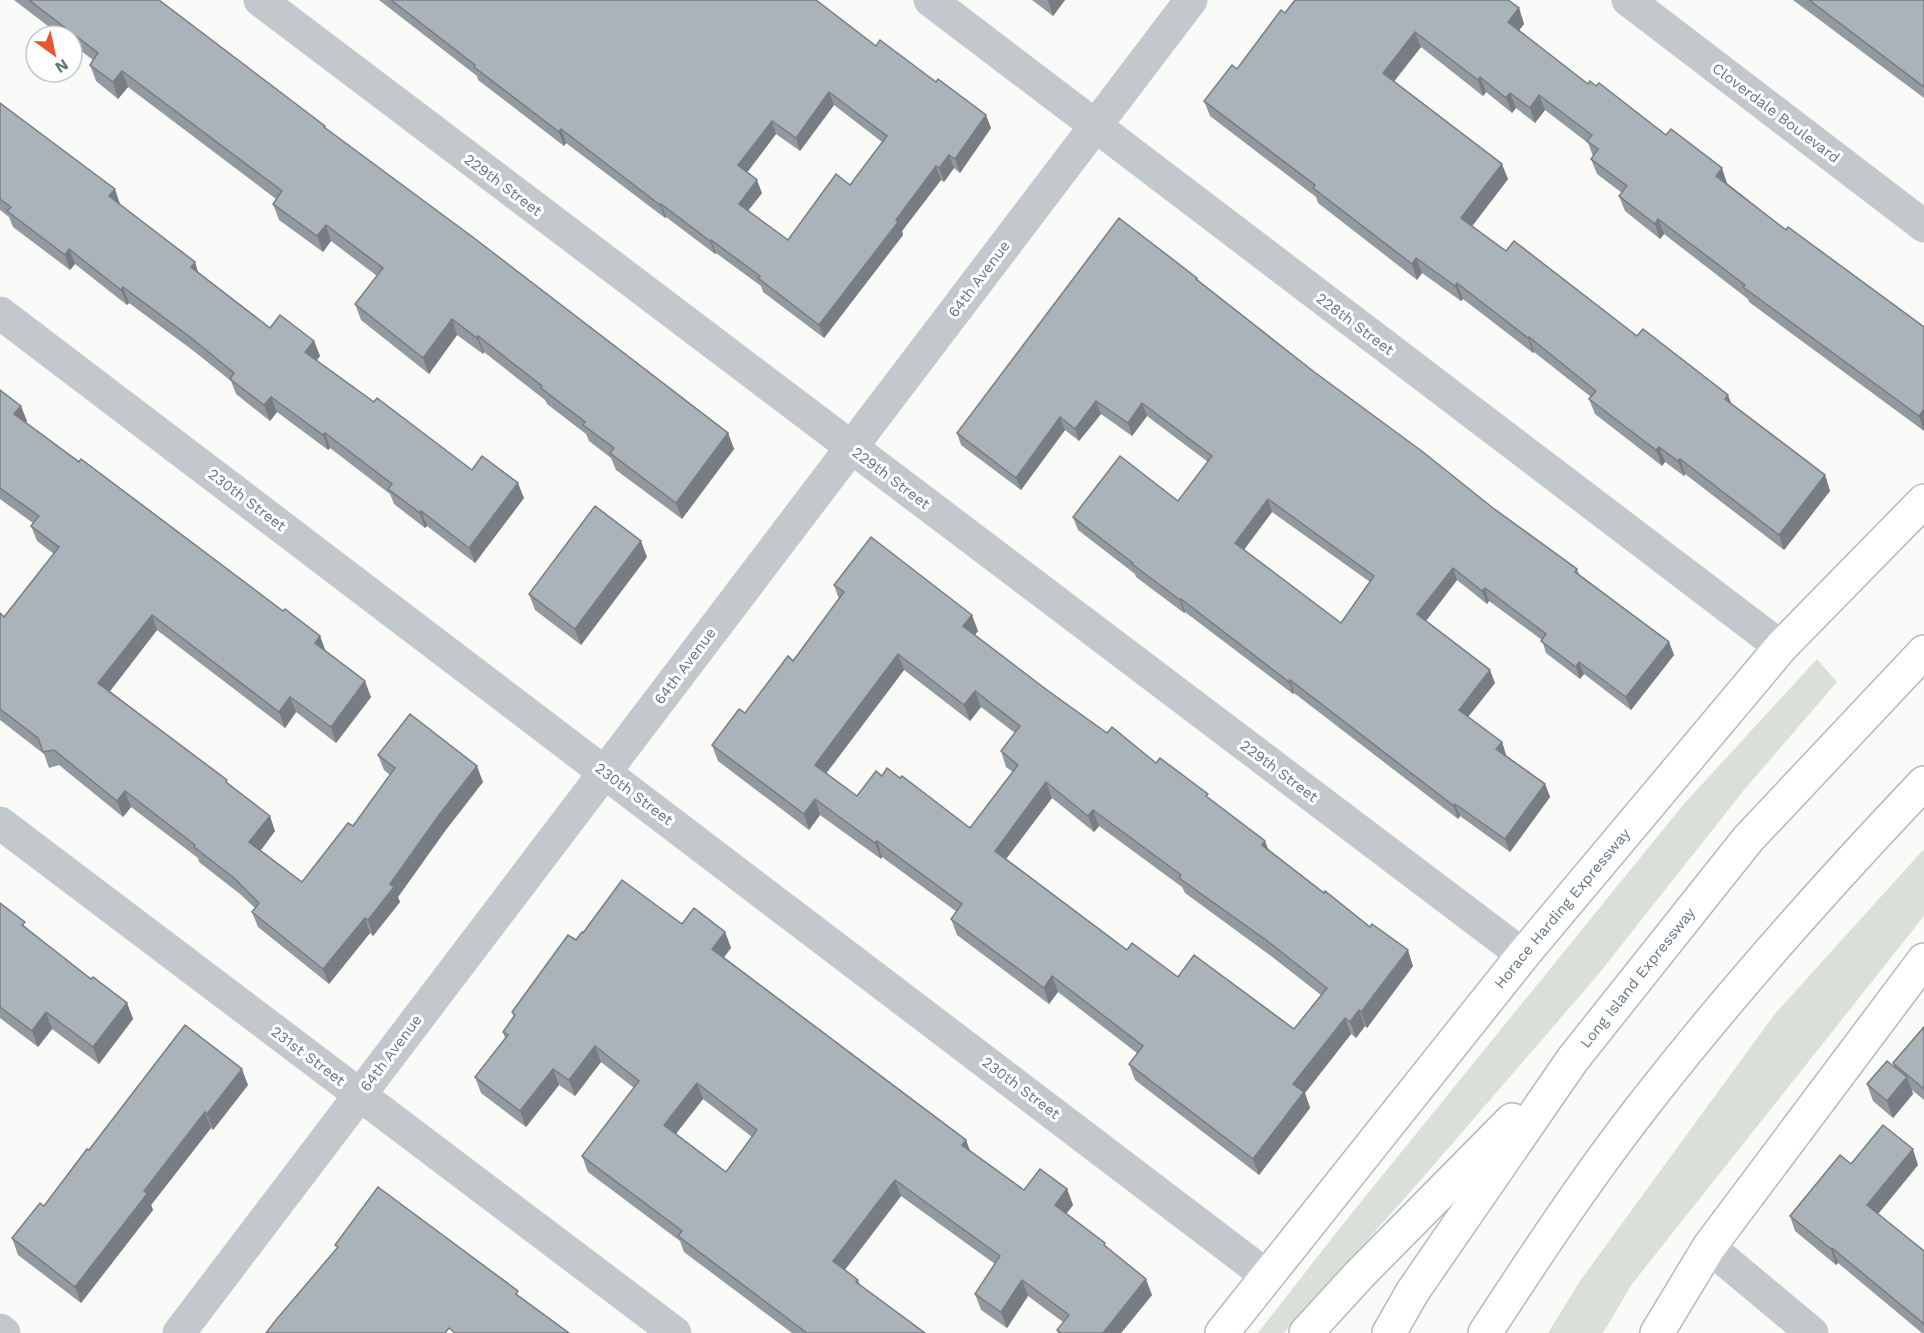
<svg xmlns="http://www.w3.org/2000/svg" width="1924" height="1333" viewBox="0 0 1924 1333" font-family="'Work Sans',sans-serif">
	<style>
		.green { fill: #dadfd7 }
		.lines { fill: none; stroke-linecap: round; stroke-linejoin: round }
		.secondary-casing { stroke: #b3babf; stroke-width: 36 }
		.highway-casing { stroke: #b4b9bd; stroke-width: 36 }
		.street { stroke: #c3c8cc; stroke-width: 33 }
		.secondary { stroke: #fff; stroke-width: 33 }
		.highway { stroke: #fff; stroke-width: 33 }
		.wall { fill: #929a9f; fill-rule: evenodd }
		.shaded-wall { fill: #777d82 }
		.building { fill: #aab3b9; stroke: #777d82; stroke-width: 1.5; fill-rule: evenodd }
		.labels { text-anchor: middle; stroke-width: 6; stroke-linejoin: round; paint-order: stroke }
		.street-label { font-size: 15px; fill: #657683; stroke: #fff }
	</style>
	<rect width="100%" height="100%" fill="#fafaf8"/>
	<!-- green -->
	<g class="green">
		<polygon points="1817,659 1837,682 1744,790 1597,976 1413,1189 1284,1333 1258,1333 1343,1224 1683,805"/>
		<polygon points="1924,849 1924,916 1632,1284 1603,1333 1548,1333 1580,1281 1774,1015"/>
	</g>
	<g class="lines">
		<!-- secondary casing -->
		<g class="secondary-casing">
			<g id="secondary">
				<path id="s1" d="M 1222,1333 L 1523,955 L 1781,647 L 1924,501"/>
				<polyline points="1657,1333 1709,1247 1924,960"/>
			</g>
		</g>
		<!-- highway casing -->
		<g class="highway-casing">
			<g id="highway">
				<polyline points="1306,1333 1359,1275 1512,1120"/>
				<path id="s2" d="M 1389,1333 L 1413,1291 L 1573,1059 L 1748,839 L 1924,652"/>
				<path d="M 1485,1333 C 1537,1253 1590,1173 1649,1098 C 1735,988 1828,884 1924,783"/>
			</g>
		</g>
		<!-- street -->
		<g class="street">
			<polyline points="260,0 1523,955"/>
			<polyline points="930,0 1781,647"/>
			<polyline points="1628,0 1924,226"/>
			<polyline points="0,313 1267,1276"/>
			<polyline points="0,823 675,1333"/>
			<polyline points="1709,1247 1812,1333"/>
			<polyline points="0,1330 4,1333"/>
			<polyline points="179,1333 1191,0"/>
		</g>
		<!-- secondary -->
		<use href="#secondary" class="secondary"/>
		<!-- highway -->
		<use href="#highway" class="highway"/>
	</g>
	<!-- wall -->
	<g class="wall">
		<polygon points="14,0 159,0 326,129 728,433 734,449 682,519 616,470 611,458 589,441 586,434 547,404 545,400 484,352 483,354 457,335 429,374 361,320 355,304 377,276 331,241 323,252 279,220 273,204 276,199 128,87 118,99 96,81 90,65 93,60 72,44 72,36 61,36"/>
		<path d="M 379,0 L 816,0 L 876,46 L 991,128 L 960,173 L 954,168 L 944,182 L 941,180 L 902,231 L 903,235 L 824,338 L 763,292 L 761,286 L 716,253 L 715,254 L 666,217 L 665,218 L 566,143 L 564,146 L 478,80 L 477,76 ZM 834,105 L 882,142 L 850,185 L 788,240 L 748,211 L 762,193 L 747,172 L 776,134 L 800,151 Z"/>
		<polygon points="1032,0 1065,0 1053,16"/>
		<polygon points="1793,0 1924,0 1924,98"/>
		<polygon points="1519,8 1524,24 1519,30 1588,84 1727,183 1786,230 1924,327 1924,431 1749,302 1748,299 1664,234 1660,239 1625,211 1619,196 1622,193 1597,174 1591,159 1593,156 1588,143 1545,110 1535,123 1516,108 1512,113 1486,92 1483,96 1421,47 1394,82 1508,179 1472,226 1506,251 1637,336 1731,404 1825,475 1830,491 1784,550 1685,474 1684,476 1665,462 1662,466 1595,414 1589,399 1591,397 1534,352 1533,353 1463,299 1461,301 1422,273 1417,280 1318,203 1316,197 1210,116 1204,101 1237,69 1285,13"/>
		<polygon points="0,103 120,204 120,205 198,273 270,328 314,341 320,356 316,361 374,402 472,470 524,498 475,563 427,526 425,528 394,504 390,494 330,448 328,450 277,412 270,421 236,394 231,381 195,352 129,303 127,305 75,264 70,270 13,227 9,217 0,210"/>
		<path d="M 1197,278 L 1199,281 L 1313,371 L 1493,508 L 1577,569 L 1579,574 L 1669,642 L 1674,655 L 1631,710 L 1584,674 L 1580,679 L 1546,653 L 1542,640 L 1489,601 L 1487,604 L 1457,580 L 1426,621 L 1495,683 L 1468,717 L 1502,742 L 1506,755 L 1545,784 L 1550,797 L 1510,852 L 1460,816 L 1458,819 L 1294,693 L 1293,694 L 1185,612 L 1184,613 L 1136,577 L 1135,574 L 1078,530 L 1073,517 L 1178,501 L 1208,462 L 1147,416 L 1132,436 L 1101,414 L 1079,441 L 1065,430 L 1021,490 L 961,445 L 957,433 ZM 1272,512 L 1370,582 L 1341,623 L 1244,550 Z"/>
		<polygon points="0,390 27,421 26,422 283,611 320,636 325,651 371,697 336,743 296,712 285,728 157,630 110,691 229,784 275,831 260,851 302,882 353,826 390,775 384,770 378,755 483,782 445,831 398,897 400,902 373,936 370,933 329,984 258,927 252,912 255,908 240,894 199,862 198,858 131,807 123,817 59,765 49,768 44,754 0,720 0,613 4,617 54,554 37,541 31,526 33,523 0,499"/>
		<polygon points="647,557 581,645 535,610 529,594"/>
		<path d="M 834,585 L 978,631 L 975,635 L 1047,690 L 1107,733 L 1156,763 L 1210,799 L 1269,850 L 1413,966 L 1367,1028 L 1365,1026 L 1356,1038 L 1351,1034 L 1305,1093 L 1310,1108 L 1259,1175 L 1135,1080 L 1129,1064 L 1137,1053 L 1058,992 L 1049,1004 L 957,935 L 951,919 L 957,912 L 882,857 L 881,859 L 820,815 L 809,830 L 718,761 L 712,745 L 745,713 L 793,661 L 839,599 ZM 904,670 L 970,721 L 981,707 L 1015,733 L 1001,751 L 1006,767 L 1013,772 L 970,828 L 882,776 L 857,796 L 826,774 ZM 1052,798 L 1094,832 L 1099,826 L 1182,887 L 1185,893 L 1271,956 L 1321,995 L 1294,1029 L 1178,977 L 1127,950 L 1006,859 Z"/>
		<polygon points="0,903 28,929 91,979 127,1003 133,1019 99,1064 52,1029 38,1047 0,1018"/>
		<path d="M 682,924 L 725,932 L 731,948 L 724,957 L 966,1140 L 969,1150 L 1024,1190 L 1067,1189 L 1073,1205 L 1066,1214 L 1107,1248 L 1152,1295 L 1121,1333 L 1058,1333 L 1057,1330 L 1063,1322 L 1028,1296 L 1007,1328 L 981,1310 L 975,1294 L 995,1264 L 901,1196 L 845,1270 L 858,1280 L 860,1285 L 925,1333 L 792,1333 L 684,1252 L 680,1241 L 588,1172 L 582,1156 L 634,1088 L 601,1062 L 575,1096 L 559,1085 L 526,1127 L 481,1093 L 475,1077 L 505,1038 L 503,1032 L 514,1017 L 512,1012 L 583,933 ZM 703,1099 L 752,1137 L 726,1172 L 676,1134 Z"/>
		<polygon points="1924,1027 1924,1100 1912,1090 1913,1094 1893,1118 1873,1101 1867,1084 1894,1066 1893,1063"/>
		<polygon points="248,1085 213,1130 211,1128 151,1205 153,1210 81,1303 18,1255 12,1238 44,1206 89,1150"/>
		<polygon points="1851,1164 1918,1165 1878,1214 1924,1251 1924,1333 1922,1333 1838,1263 1836,1265 1795,1231 1790,1216"/>
	</g>
	<!-- shaded-wall -->
	<g class="shaded-wall">
		<polygon points="1048,0 1065,0 1053,16"/>
		<polygon points="1519,8 1524,24 1514,37 1508,22"/>
		<polygon points="1415,32 1421,47 1388,88 1383,73"/>
		<polygon points="122,71 128,87 118,99 113,82"/>
		<polygon points="1480,77 1486,92 1483,96 1478,80"/>
		<polygon points="829,92 834,105 800,151 796,138"/>
		<polygon points="1510,93 1516,108 1512,113 1506,98"/>
		<polygon points="1539,95 1545,110 1535,123 1530,108"/>
		<polygon points="986,115 991,128 960,173 955,159"/>
		<polygon points="772,121 776,134 743,178 738,165"/>
		<polygon points="561,129 566,143 564,146 559,132"/>
		<polygon points="949,155 954,168 944,182 939,168"/>
		<polygon points="1502,164 1508,179 1467,233 1461,218"/>
		<polygon points="936,166 941,180 902,231 903,235 824,338 819,325 896,220"/>
		<polygon points="1722,168 1727,183 1721,191 1716,176"/>
		<polygon points="757,180 762,193 743,217 739,204"/>
		<polygon points="115,189 120,204 114,212 109,196"/>
		<polygon points="661,204 666,217 665,218 660,205"/>
		<polygon points="1658,219 1664,234 1660,239 1655,224"/>
		<polygon points="326,225 331,241 323,252 317,236"/>
		<polygon points="711,240 716,253 715,254 710,241"/>
		<polygon points="69,249 75,264 70,270 65,255"/>
		<polygon points="1416,258 1422,273 1417,280 1412,264"/>
		<polygon points="195,262 200,278 191,267"/>
		<polygon points="1457,283 1463,299 1461,301 1455,286"/>
		<polygon points="123,287 129,303 127,305 121,290"/>
		<polygon points="452,319 457,335 429,374 423,358"/>
		<polygon points="478,336 484,352 483,354 477,338"/>
		<polygon points="1529,337 1534,352 1533,353 1528,338"/>
		<polygon points="314,341 320,356 311,368 305,352"/>
		<polygon points="1728,395 1734,410 1725,399"/>
		<polygon points="271,397 277,412 270,421 264,405"/>
		<polygon points="1096,401 1101,414 1079,441 1075,429"/>
		<polygon points="1142,403 1147,416 1132,436 1128,423"/>
		<polygon points="21,406 27,421 20,430 14,414"/>
		<polygon points="1924,409 1924,431 1919,416"/>
		<polygon points="1060,417 1065,430 1021,490 1016,478"/>
		<polygon points="325,433 330,448 328,450 323,435"/>
		<polygon points="728,433 734,449 682,519 676,503"/>
		<polygon points="1659,447 1665,462 1662,466 1656,450"/>
		<polygon points="1680,459 1685,474 1684,476 1678,461"/>
		<polygon points="1825,475 1830,491 1784,550 1779,535"/>
		<polygon points="518,483 524,498 475,563 469,548"/>
		<polygon points="1268,499 1272,512 1239,556 1235,543"/>
		<polygon points="421,511 427,526 425,528 420,513"/>
		<polygon points="641,541 647,557 581,645 575,629"/>
		<polygon points="1453,568 1457,580 1422,626 1417,614"/>
		<polygon points="1485,588 1489,601 1487,604 1482,591"/>
		<polygon points="1181,599 1185,612 1184,613 1180,600"/>
		<polygon points="152,615 157,630 104,699 98,683"/>
		<polygon points="972,615 978,631 969,642 963,626"/>
		<polygon points="320,636 326,652 315,643"/>
		<polygon points="1669,642 1674,655 1631,710 1626,697"/>
		<polygon points="898,654 904,670 820,781 815,765"/>
		<polygon points="1579,662 1584,674 1580,679 1576,667"/>
		<polygon points="1490,670 1495,683 1464,722 1459,710"/>
		<polygon points="1290,680 1294,693 1293,694 1289,682"/>
		<polygon points="365,681 371,697 336,743 331,727"/>
		<polygon points="975,691 981,707 970,721 964,705"/>
		<polygon points="290,697 296,712 285,728 279,712"/>
		<polygon points="1502,742 1506,755 1501,762 1496,749"/>
		<polygon points="477,766 483,782 445,831 398,897 400,902 373,936 368,920 390,884 439,815"/>
		<polygon points="1046,782 1052,798 1000,867 995,851"/>
		<polygon points="1545,784 1550,797 1510,852 1505,839"/>
		<polygon points="125,791 131,807 123,817 117,801"/>
		<polygon points="815,799 820,815 809,830 804,814"/>
		<polygon points="1455,804 1460,816 1458,819 1454,806"/>
		<polygon points="1093,810 1099,826 1094,832 1088,816"/>
		<polygon points="270,816 275,831 255,858 249,842"/>
		<polygon points="877,841 882,857 881,859 875,843"/>
		<polygon points="1265,841 1271,856 1262,845"/>
		<polygon points="365,918 370,933 329,984 323,969"/>
		<polygon points="725,932 731,948 718,965 712,949"/>
		<polygon points="1408,950 1413,966 1367,1028 1361,1012"/>
		<polygon points="1052,976 1058,992 1049,1004 1044,988"/>
		<polygon points="127,1003 133,1019 99,1064 93,1047"/>
		<polygon points="1359,1010 1365,1026 1356,1038 1350,1022"/>
		<polygon points="46,1012 52,1029 38,1047 32,1031"/>
		<polygon points="1345,1018 1351,1034 1305,1093 1310,1108 1259,1175 1253,1159 1293,1084"/>
		<polygon points="595,1046 601,1062 575,1096 569,1080"/>
		<polygon points="242,1069 248,1085 213,1130 207,1114"/>
		<polygon points="553,1069 559,1085 526,1127 520,1111"/>
		<polygon points="1907,1077 1913,1094 1893,1118 1887,1101"/>
		<polygon points="697,1083 703,1099 670,1141 664,1125"/>
		<polygon points="205,1112 211,1128 151,1205 153,1210 81,1303 75,1287 144,1191"/>
		<polygon points="966,1140 972,1156 962,1145"/>
		<polygon points="1913,1149 1918,1165 1873,1220 1867,1205"/>
		<polygon points="895,1180 901,1196 839,1277 833,1261"/>
		<polygon points="1067,1189 1073,1205 1061,1221 1055,1205"/>
		<polygon points="1832,1248 1838,1263 1836,1265 1831,1249"/>
		<polygon points="1146,1279 1152,1295 1121,1333 1103,1333"/>
		<polygon points="1022,1280 1028,1296 1007,1328 1001,1312"/>
	</g>
	<!-- building -->
	<g class="building">
		<polygon points="29,0 159,0 325,126 324,127 474,238 728,433 676,503 610,453 614,448 583,425 585,422 541,388 542,386 478,336 477,338 452,319 423,358 355,304 383,268 326,225 317,236 273,204 282,191 122,71 113,82 90,65 98,53"/>
		<path d="M 391,0 L 816,0 L 876,46 L 880,40 L 936,82 L 938,79 L 986,115 L 955,159 L 949,155 L 939,168 L 936,166 L 896,220 L 898,222 L 819,325 L 758,278 L 760,276 L 711,240 L 710,241 L 661,204 L 660,205 L 561,129 L 559,132 L 474,67 L 475,65 ZM 829,92 L 887,136 L 850,185 L 836,174 L 788,240 L 739,204 L 757,180 L 738,165 L 772,121 L 796,138 Z"/>
		<polygon points="1295,0 1508,0 1519,8 1508,22 1588,84 1590,81 1596,86 1599,83 1666,135 1671,129 1722,168 1716,176 1786,230 1788,227 1924,327 1924,409 1919,416 1743,287 1745,285 1658,219 1655,224 1619,196 1627,186 1591,159 1598,149 1587,141 1592,135 1539,95 1530,108 1510,93 1506,98 1480,77 1478,80 1415,32 1383,73 1502,164 1461,218 1506,251 1514,241 1637,336 1643,329 1728,395 1725,399 1825,475 1779,535 1680,459 1678,461 1659,447 1656,450 1589,399 1596,391 1529,337 1528,338 1457,283 1455,286 1416,258 1412,264 1313,188 1315,185 1204,101 1232,65 1237,69 1281,10 1285,13"/>
		<polygon points="1809,0 1924,0 1924,87"/>
		<polygon points="0,103 115,189 109,196 195,262 191,267 270,328 280,315 314,341 305,352 374,402 377,398 472,470 482,456 518,483 469,548 421,511 420,513 388,489 392,484 325,433 323,435 271,397 264,405 230,379 234,373 190,337 123,287 121,290 69,249 65,255 7,211 11,207 0,199"/>
		<path d="M 1119,218 L 1197,278 L 1196,279 L 1313,371 L 1423,452 L 1493,508 L 1577,569 L 1575,572 L 1669,642 L 1626,697 L 1579,662 L 1576,667 L 1541,641 L 1546,634 L 1485,588 L 1482,591 L 1453,568 L 1417,614 L 1490,670 L 1459,710 L 1502,742 L 1496,749 L 1545,784 L 1505,839 L 1455,804 L 1454,806 L 1290,680 L 1289,682 L 1181,599 L 1180,600 L 1132,564 L 1133,563 L 1073,517 L 1120,456 L 1178,501 L 1212,456 L 1142,403 L 1128,423 L 1096,401 L 1075,429 L 1060,417 L 1016,478 L 957,433 ZM 1268,499 L 1374,576 L 1341,623 L 1235,543 Z"/>
		<polygon points="0,390 21,406 14,414 79,462 81,459 283,611 285,609 320,636 315,643 365,681 331,727 290,697 279,712 152,615 98,683 227,780 226,782 270,816 249,842 302,882 348,823 353,826 395,768 378,755 410,714 477,766 439,815 390,884 394,887 368,920 365,918 323,969 252,912 259,903 234,878 194,847 195,845 125,791 117,801 54,750 43,752 38,738 0,709 0,613 4,617 59,547 31,526 39,516 0,488"/>
		<polygon points="595,506 641,541 575,629 529,594"/>
		<path d="M 871,537 L 972,615 L 963,626 L 1047,690 L 1107,733 L 1112,727 L 1156,763 L 1160,758 L 1208,794 L 1206,796 L 1265,841 L 1262,845 L 1324,893 L 1325,891 L 1370,927 L 1372,924 L 1408,950 L 1361,1012 L 1359,1010 L 1350,1022 L 1345,1018 L 1293,1084 L 1304,1092 L 1253,1159 L 1129,1064 L 1143,1046 L 1052,976 L 1044,988 L 951,919 L 962,904 L 877,841 L 875,843 L 815,799 L 804,814 L 712,745 L 739,709 L 745,713 L 788,656 L 793,661 L 844,592 L 834,585 ZM 898,654 L 964,705 L 975,691 L 1020,726 L 1001,751 L 1018,765 L 970,828 L 902,776 L 900,778 L 887,768 L 882,776 L 876,771 L 857,796 L 815,765 ZM 1046,782 L 1088,816 L 1093,810 L 1181,875 L 1179,878 L 1266,940 L 1327,988 L 1294,1029 L 1194,955 L 1178,977 L 1132,943 L 1127,950 L 995,851 Z"/>
		<path d="M 622,880 L 682,924 L 694,908 L 725,932 L 712,949 L 966,1140 L 962,1145 L 1024,1190 L 1040,1169 L 1067,1189 L 1055,1205 L 1105,1243 L 1104,1245 L 1146,1279 L 1103,1333 L 1061,1333 L 1057,1330 L 1069,1315 L 1022,1280 L 1001,1312 L 975,1294 L 1000,1256 L 895,1180 L 833,1261 L 858,1280 L 856,1282 L 925,1333 L 807,1333 L 678,1236 L 682,1231 L 582,1156 L 639,1081 L 595,1046 L 569,1080 L 553,1069 L 520,1111 L 475,1077 L 508,1035 L 503,1032 L 515,1015 L 512,1012 L 568,935 L 576,940 L 582,932 L 583,933 ZM 697,1083 L 757,1130 L 726,1172 L 664,1125 Z"/>
		<polygon points="0,903 25,922 22,925 91,979 93,977 127,1003 93,1047 46,1012 32,1031 0,1007"/>
		<polygon points="185,1025 242,1069 207,1114 205,1112 144,1191 147,1194 75,1287 12,1238 40,1203 44,1206 87,1149 89,1150"/>
		<polygon points="1924,1027 1924,1089 1893,1063"/>
		<polygon points="1887,1061 1907,1077 1887,1101 1867,1084"/>
		<polygon points="1883,1125 1913,1149 1867,1205 1924,1251 1924,1324 1832,1248 1831,1249 1790,1216 1840,1155 1851,1164"/>
		<polygon points="378,1187 518,1291 516,1294 569,1333 455,1333 449,1328 445,1333 266,1333 276,1320 338,1247 335,1245"/>
	</g>
	<g class="labels">
		<!-- street labels -->
		<g class="street-label">
			<text transform="translate(1776 113) rotate(37)" y="5">Cloverdale Boulevard</text>
			<text transform="translate(503 185) rotate(37)" y="5">229th Street</text>
			<text transform="translate(979 279) rotate(-53)" y="5">64th Avenue</text>
			<text transform="translate(1355 324) rotate(37)" y="5">228th Street</text>
			<text transform="translate(891 478) rotate(37)" y="5">229th Street</text>
			<text transform="translate(247 500) rotate(37)" y="5">230th Street</text>
			<text transform="translate(685 666) rotate(-53)" y="5">64th Avenue</text>
			<text transform="translate(1279 771) rotate(37)" y="5">229th Street</text>
			<text transform="translate(634 794) rotate(37)" y="5">230th Street</text>
			<text dy="5" stroke="none"><textPath href="#s1" startOffset="544">Horace Harding Expressway</textPath></text>
			<text dy="5" stroke="none"><textPath href="#s2" startOffset="434">Long Island Expressway</textPath></text>
			<text transform="translate(391 1053) rotate(-53)" y="5">64th Avenue</text>
			<text transform="translate(308 1056) rotate(37)" y="5">231st Street</text>
			<text transform="translate(1021 1088) rotate(37)" y="5">230th Street</text>
		</g>
	</g>
	<!-- north arrow -->
	<g transform="translate(54 54) rotate(147)"><circle r="28" fill="#ffffff" stroke="#c1c8cd" stroke-width="1.5"/>
	<path d="M0-4.5L10 22L0 15L-10 22Z" fill="#e4572e"/>
	<text y="-9" font-size="16" font-weight="bold" text-anchor="middle" fill="#657683">N</text>
	</g>
</svg>
